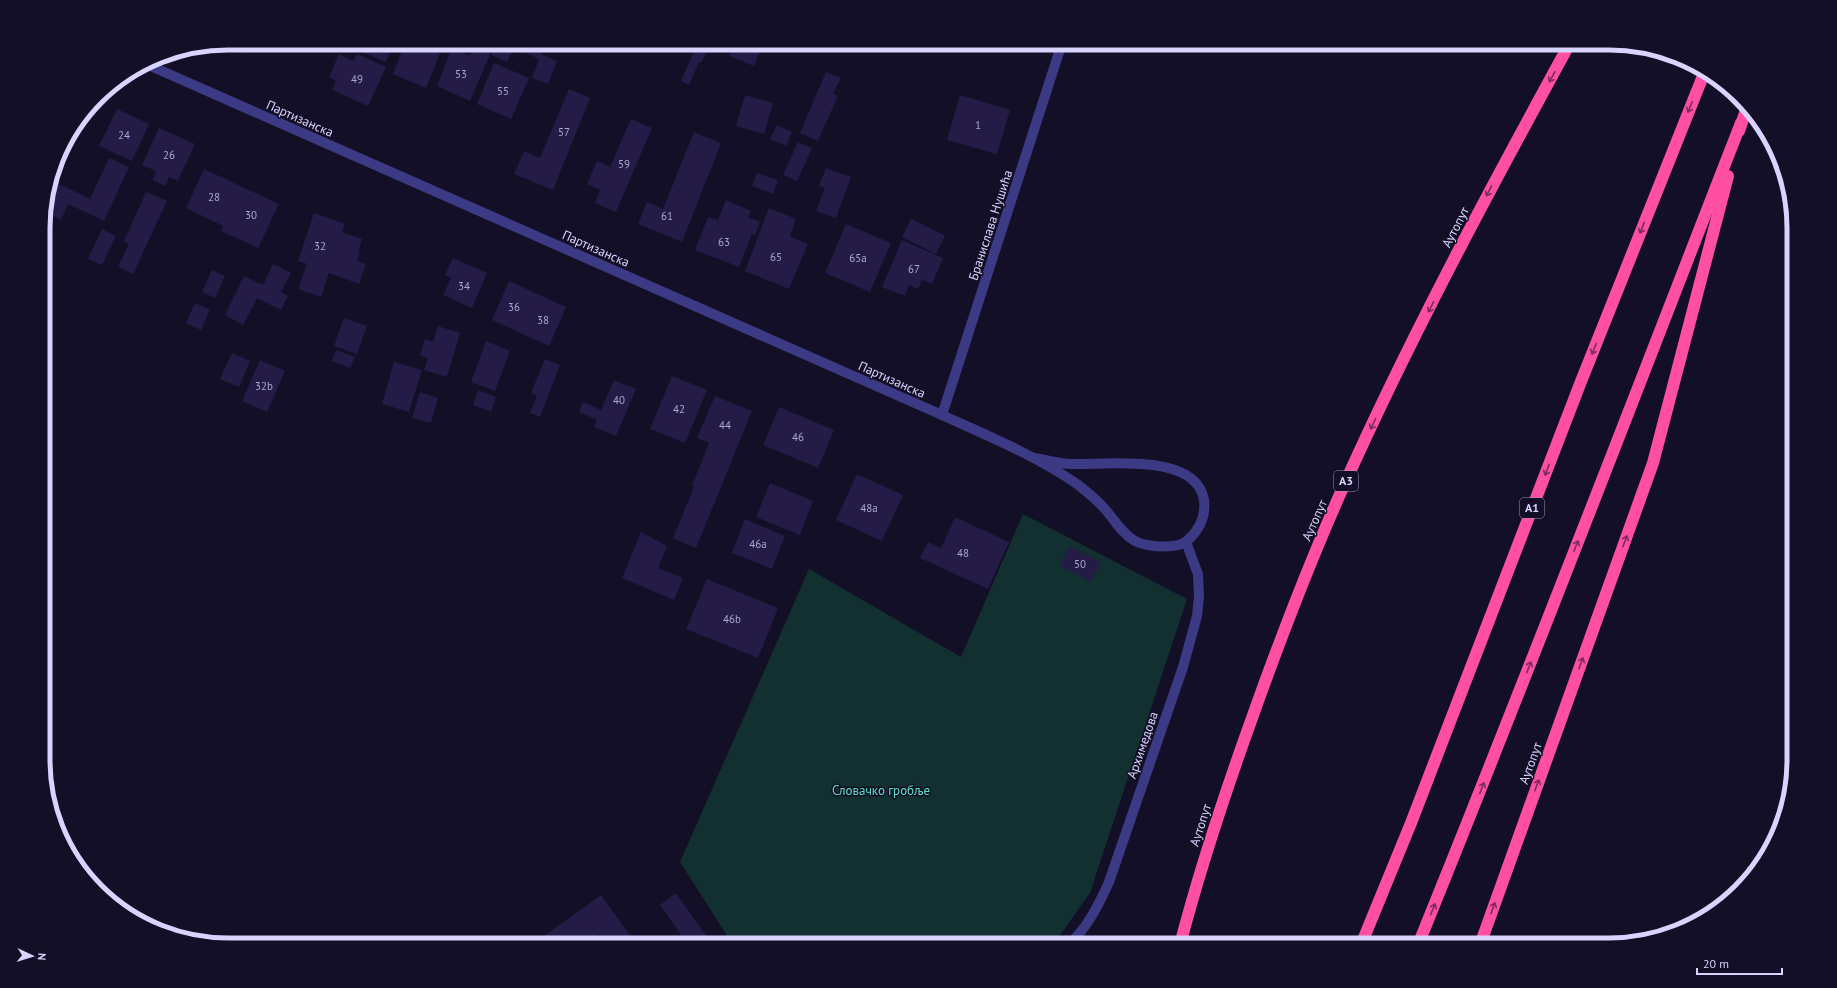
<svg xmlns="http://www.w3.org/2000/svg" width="1837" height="988" viewBox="0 0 1837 988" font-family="'PT Sans',sans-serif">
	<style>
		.green { fill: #12302f }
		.building { fill: #241b47 }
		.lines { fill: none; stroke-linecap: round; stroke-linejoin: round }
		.minor { stroke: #3d3a85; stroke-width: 10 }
		.motorway { stroke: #ff4fa3; stroke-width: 12 }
		.oneway { stroke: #7d2c5e }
		.labels { text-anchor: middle; stroke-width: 3; stroke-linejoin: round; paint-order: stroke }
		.number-label { font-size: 11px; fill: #aca6d1 }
		.shield { fill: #130f26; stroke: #9e99be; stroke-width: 1 }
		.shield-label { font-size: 12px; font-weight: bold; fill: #d9d4ff }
		.street-label { font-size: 13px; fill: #d9d4ff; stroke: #130f26 }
		.park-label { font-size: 13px; fill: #5fe0c0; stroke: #130f26 }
		.rim { fill: none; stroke: #d9d4ff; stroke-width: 5 }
	</style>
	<rect width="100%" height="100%" fill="#130f26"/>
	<!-- green -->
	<polygon class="green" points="1023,514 1187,599 1090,893 1058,938 1048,945 733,945 680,862 809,569 961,657"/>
	<!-- building -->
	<g class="building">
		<polygon points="228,43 247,43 243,53 222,44"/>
		<polygon points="351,43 393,43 386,62 350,47"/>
		<polygon points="405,43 444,43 426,88 393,74"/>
		<polygon points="476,43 495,43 470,101 437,86 452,48 470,56"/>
		<polygon points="496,43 516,43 507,62 491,55"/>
		<polygon points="521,43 546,43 541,54 557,61 548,84 532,78 539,59 518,49"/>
		<polygon points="734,43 763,43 754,66 729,56"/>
		<polygon points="696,46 707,51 701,63 699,62 689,85 681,81"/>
		<polygon points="339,54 353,61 357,54 386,67 368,106 332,90 336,81 329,77"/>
		<polygon points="494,63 529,78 511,119 477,104"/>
		<polygon points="826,72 841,78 833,94 838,96 818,141 800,133"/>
		<polygon points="569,89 590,98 553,190 514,174 524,151 540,158"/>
		<polygon points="745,95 773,103 764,134 736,126"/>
		<polygon points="960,95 1010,110 997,154 947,140"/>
		<polygon points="117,109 149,124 132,161 99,146"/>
		<polygon points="88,113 66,160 59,156 62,146"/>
		<polygon points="631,119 652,128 616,212 595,203 600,190 587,184 597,161 610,167"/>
		<polygon points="777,125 792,132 786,146 770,139"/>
		<polygon points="159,128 195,144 178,181 169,177 165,186 153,180 156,171 142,165"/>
		<polygon points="694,132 721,143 682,242 638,224 647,202 663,209"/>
		<polygon points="798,142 812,148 797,181 783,175"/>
		<polygon points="109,158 129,167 104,221 68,204 61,220 46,213 59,184 90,199"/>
		<polygon points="826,168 851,177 836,218 816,211 825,188 819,186"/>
		<polygon points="204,169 279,204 258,248 221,231 223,226 186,208"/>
		<polygon points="757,173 778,180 773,194 752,186"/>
		<polygon points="146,192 167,201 133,274 118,267 129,244 124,241"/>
		<polygon points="726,200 751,211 748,217 760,222 755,235 752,234 739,267 695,250 708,217 718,220"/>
		<polygon points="769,208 796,219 790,236 808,244 789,289 745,271"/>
		<polygon points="314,213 345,224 342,232 362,239 358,252 360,253 357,261 366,264 359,284 329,273 321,297 298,289 307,264 298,261"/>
		<polygon points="911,219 945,236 936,254 902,237"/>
		<polygon points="846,224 891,243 870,292 825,273"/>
		<polygon points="102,229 116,236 102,265 88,259"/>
		<polygon points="902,240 943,258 932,284 922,280 918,289 909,285 905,296 882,287"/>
		<polygon points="453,258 487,273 472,308 443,295 451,278 445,275"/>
		<polygon points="273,264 291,273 281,292 288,296 281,310 257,298 243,325 225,315 244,276 263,285"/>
		<polygon points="212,270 225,276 215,298 202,292"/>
		<polygon points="509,281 566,307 549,346 492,320"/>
		<polygon points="195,303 210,310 201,330 186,323"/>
		<polygon points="344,318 367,326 357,354 334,346"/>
		<polygon points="438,326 460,333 447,377 424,370 428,358 420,355 425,339 433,342"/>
		<polygon points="486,341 510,351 495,391 471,382"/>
		<polygon points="336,350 355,357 350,368 332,361"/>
		<polygon points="232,353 250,361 239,387 220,379"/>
		<polygon points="545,359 560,365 540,417 530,413 537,396 531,393"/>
		<polygon points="260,360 285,371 267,412 242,401"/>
		<polygon points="394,362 422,370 409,412 382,404"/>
		<polygon points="672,376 707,390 685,443 650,429"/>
		<polygon points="614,380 636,389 616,436 594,427 597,420 579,412 583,402 601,410"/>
		<polygon points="478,390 496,397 491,412 473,405"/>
		<polygon points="420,392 438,398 431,423 412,418"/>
		<polygon points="715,396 752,411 696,548 673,538 694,487 692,486 709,443 697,438"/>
		<polygon points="779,407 834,430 818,468 763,445"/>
		<polygon points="857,474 903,495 882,541 836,520"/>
		<polygon points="770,483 813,501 800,535 756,517"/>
		<polygon points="955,517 1009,542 988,589 920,558 928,542 941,548"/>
		<polygon points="745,519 785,536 772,569 732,553"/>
		<polygon points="641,532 667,546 658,568 683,578 674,600 622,578"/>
		<polygon points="1070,546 1101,562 1091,582 1060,565"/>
		<polygon points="707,579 778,608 758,658 686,629"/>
		<polygon points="676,893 702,930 713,945 688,945 660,905"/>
		<polygon points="601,895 637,945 608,945 600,934 585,945 550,945 544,936"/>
	</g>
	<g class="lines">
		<!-- minor -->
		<g class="minor">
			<path d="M 146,64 L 942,415 C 988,436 1035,455 1077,484 C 1086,491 1097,500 1104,508 C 1114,519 1122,534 1135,541 C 1147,547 1177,550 1188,540 C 1199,530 1206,516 1204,500 C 1196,452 1105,465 1071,464 C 1059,464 1047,460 1035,458"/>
			<polyline points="942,415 1062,43"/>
			<path d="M 1068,945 C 1087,929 1099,904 1109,882 L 1183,667 L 1197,616 L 1199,596 L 1198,574 L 1186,542"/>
		</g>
		<!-- motorway -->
		<g class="motorway">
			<polyline points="1739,131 1747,107"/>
			<path d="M 1180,945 C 1200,868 1225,793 1252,718 C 1283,631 1316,545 1355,461 C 1420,319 1495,180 1570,43"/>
			<polyline points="1361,945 1411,823 1580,384 1705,71"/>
			<path d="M 1418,945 C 1529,672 1634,397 1741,123"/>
			<polyline points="1480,945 1653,463 1728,176"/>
		</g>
	</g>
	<!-- one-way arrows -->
	<defs><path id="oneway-shaft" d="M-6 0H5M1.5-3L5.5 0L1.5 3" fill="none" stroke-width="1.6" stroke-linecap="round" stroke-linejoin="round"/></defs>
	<g class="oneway">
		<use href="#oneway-shaft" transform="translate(1552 77) rotate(119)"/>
		<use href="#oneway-shaft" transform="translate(1690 107) rotate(112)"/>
		<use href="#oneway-shaft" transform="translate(1489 191) rotate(117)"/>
		<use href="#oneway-shaft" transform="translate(1642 228) rotate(112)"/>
		<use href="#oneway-shaft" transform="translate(1431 307) rotate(117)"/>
		<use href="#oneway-shaft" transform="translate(1594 349) rotate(112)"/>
		<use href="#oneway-shaft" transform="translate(1373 424) rotate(116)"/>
		<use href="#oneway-shaft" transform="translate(1547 470) rotate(111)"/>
		<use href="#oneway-shaft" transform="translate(1625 541) rotate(-70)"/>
		<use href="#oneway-shaft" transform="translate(1576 546) rotate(-69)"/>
		<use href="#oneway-shaft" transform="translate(1581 663) rotate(-70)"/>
		<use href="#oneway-shaft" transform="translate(1529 667) rotate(-69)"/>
		<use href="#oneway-shaft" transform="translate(1537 785) rotate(-70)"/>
		<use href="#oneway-shaft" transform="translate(1482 788) rotate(-68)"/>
		<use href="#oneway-shaft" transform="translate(1493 908) rotate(-70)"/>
		<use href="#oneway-shaft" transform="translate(1433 909) rotate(-68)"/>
	</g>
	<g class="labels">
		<!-- number labels -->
		<g class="number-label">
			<text x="461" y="78">53</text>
			<text x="357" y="83">49</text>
			<text x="503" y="95">55</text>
			<text x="978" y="129">1</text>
			<text x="564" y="136">57</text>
			<text x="124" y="139">24</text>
			<text x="169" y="159">26</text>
			<text x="624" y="168">59</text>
			<text x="214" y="201">28</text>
			<text x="251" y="219">30</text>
			<text x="667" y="220">61</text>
			<text x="724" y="246">63</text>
			<text x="320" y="250">32</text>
			<text x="776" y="261">65</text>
			<text x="858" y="262">65a</text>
			<text x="914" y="273">67</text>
			<text x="464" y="290">34</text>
			<text x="514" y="311">36</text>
			<text x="543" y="324">38</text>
			<text x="264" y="390">32b</text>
			<text x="619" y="404">40</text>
			<text x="679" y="413">42</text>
			<text x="725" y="429">44</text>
			<text x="798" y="441">46</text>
			<text x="869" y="512">48a</text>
			<text x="758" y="548">46a</text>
			<text x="963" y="557">48</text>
			<text x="1080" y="568">50</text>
			<text x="732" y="623">46b</text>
		</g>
		<!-- shield labels -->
		<g class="shield">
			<rect x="1334" y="471" width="24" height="20" rx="3"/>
			<rect x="1520" y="498" width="24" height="20" rx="3"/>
		</g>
		<g class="shield-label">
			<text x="1346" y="485">A3</text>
			<text x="1532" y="512">A1</text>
		</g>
		<!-- street labels -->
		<g class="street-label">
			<text transform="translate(300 118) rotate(24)" y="5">Партизанска</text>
			<text transform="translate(990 225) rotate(-72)" y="5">Бранислава Нушића</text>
			<text transform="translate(1455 227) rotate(-63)" y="5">Аутопут</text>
			<text transform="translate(596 248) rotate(24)" y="5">Партизанска</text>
			<text transform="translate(892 379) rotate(24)" y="5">Партизанска</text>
			<text transform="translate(1314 520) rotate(-66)" y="5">Аутопут</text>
			<text transform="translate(1142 745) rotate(-71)" y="5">Архимедова</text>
			<text transform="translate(1530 763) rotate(-70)" y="5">Аутопут</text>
			<text transform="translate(1200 825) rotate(-72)" y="5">Аутопут</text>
		</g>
		<!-- park labels -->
		<g class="park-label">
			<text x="881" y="795">Словачко гробље</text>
		</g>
	</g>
	<!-- crop -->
	<path d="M0 0H1837V988H0ZM228 50H1609A178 178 0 0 1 1787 228V760A178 178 0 0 1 1609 938H228A178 178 0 0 1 50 760V228A178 178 0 0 1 228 50Z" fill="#130f26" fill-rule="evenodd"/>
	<path class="rim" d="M228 50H1609A178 178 0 0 1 1787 228V760A178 178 0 0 1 1609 938H228A178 178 0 0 1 50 760V228A178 178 0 0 1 228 50Z"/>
	<!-- north arrow -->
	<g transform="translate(32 956) rotate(94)" stroke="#130f26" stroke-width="3" paint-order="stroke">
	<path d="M0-3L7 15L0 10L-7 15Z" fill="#d9d4ff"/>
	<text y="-6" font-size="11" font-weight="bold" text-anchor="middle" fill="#d9d4ff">N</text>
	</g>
	<!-- scale -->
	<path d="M1697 968v6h85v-6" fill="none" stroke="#d9d4ff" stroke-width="2"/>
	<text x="1703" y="968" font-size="12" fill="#d9d4ff" stroke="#130f26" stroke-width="3" paint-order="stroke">20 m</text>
</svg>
